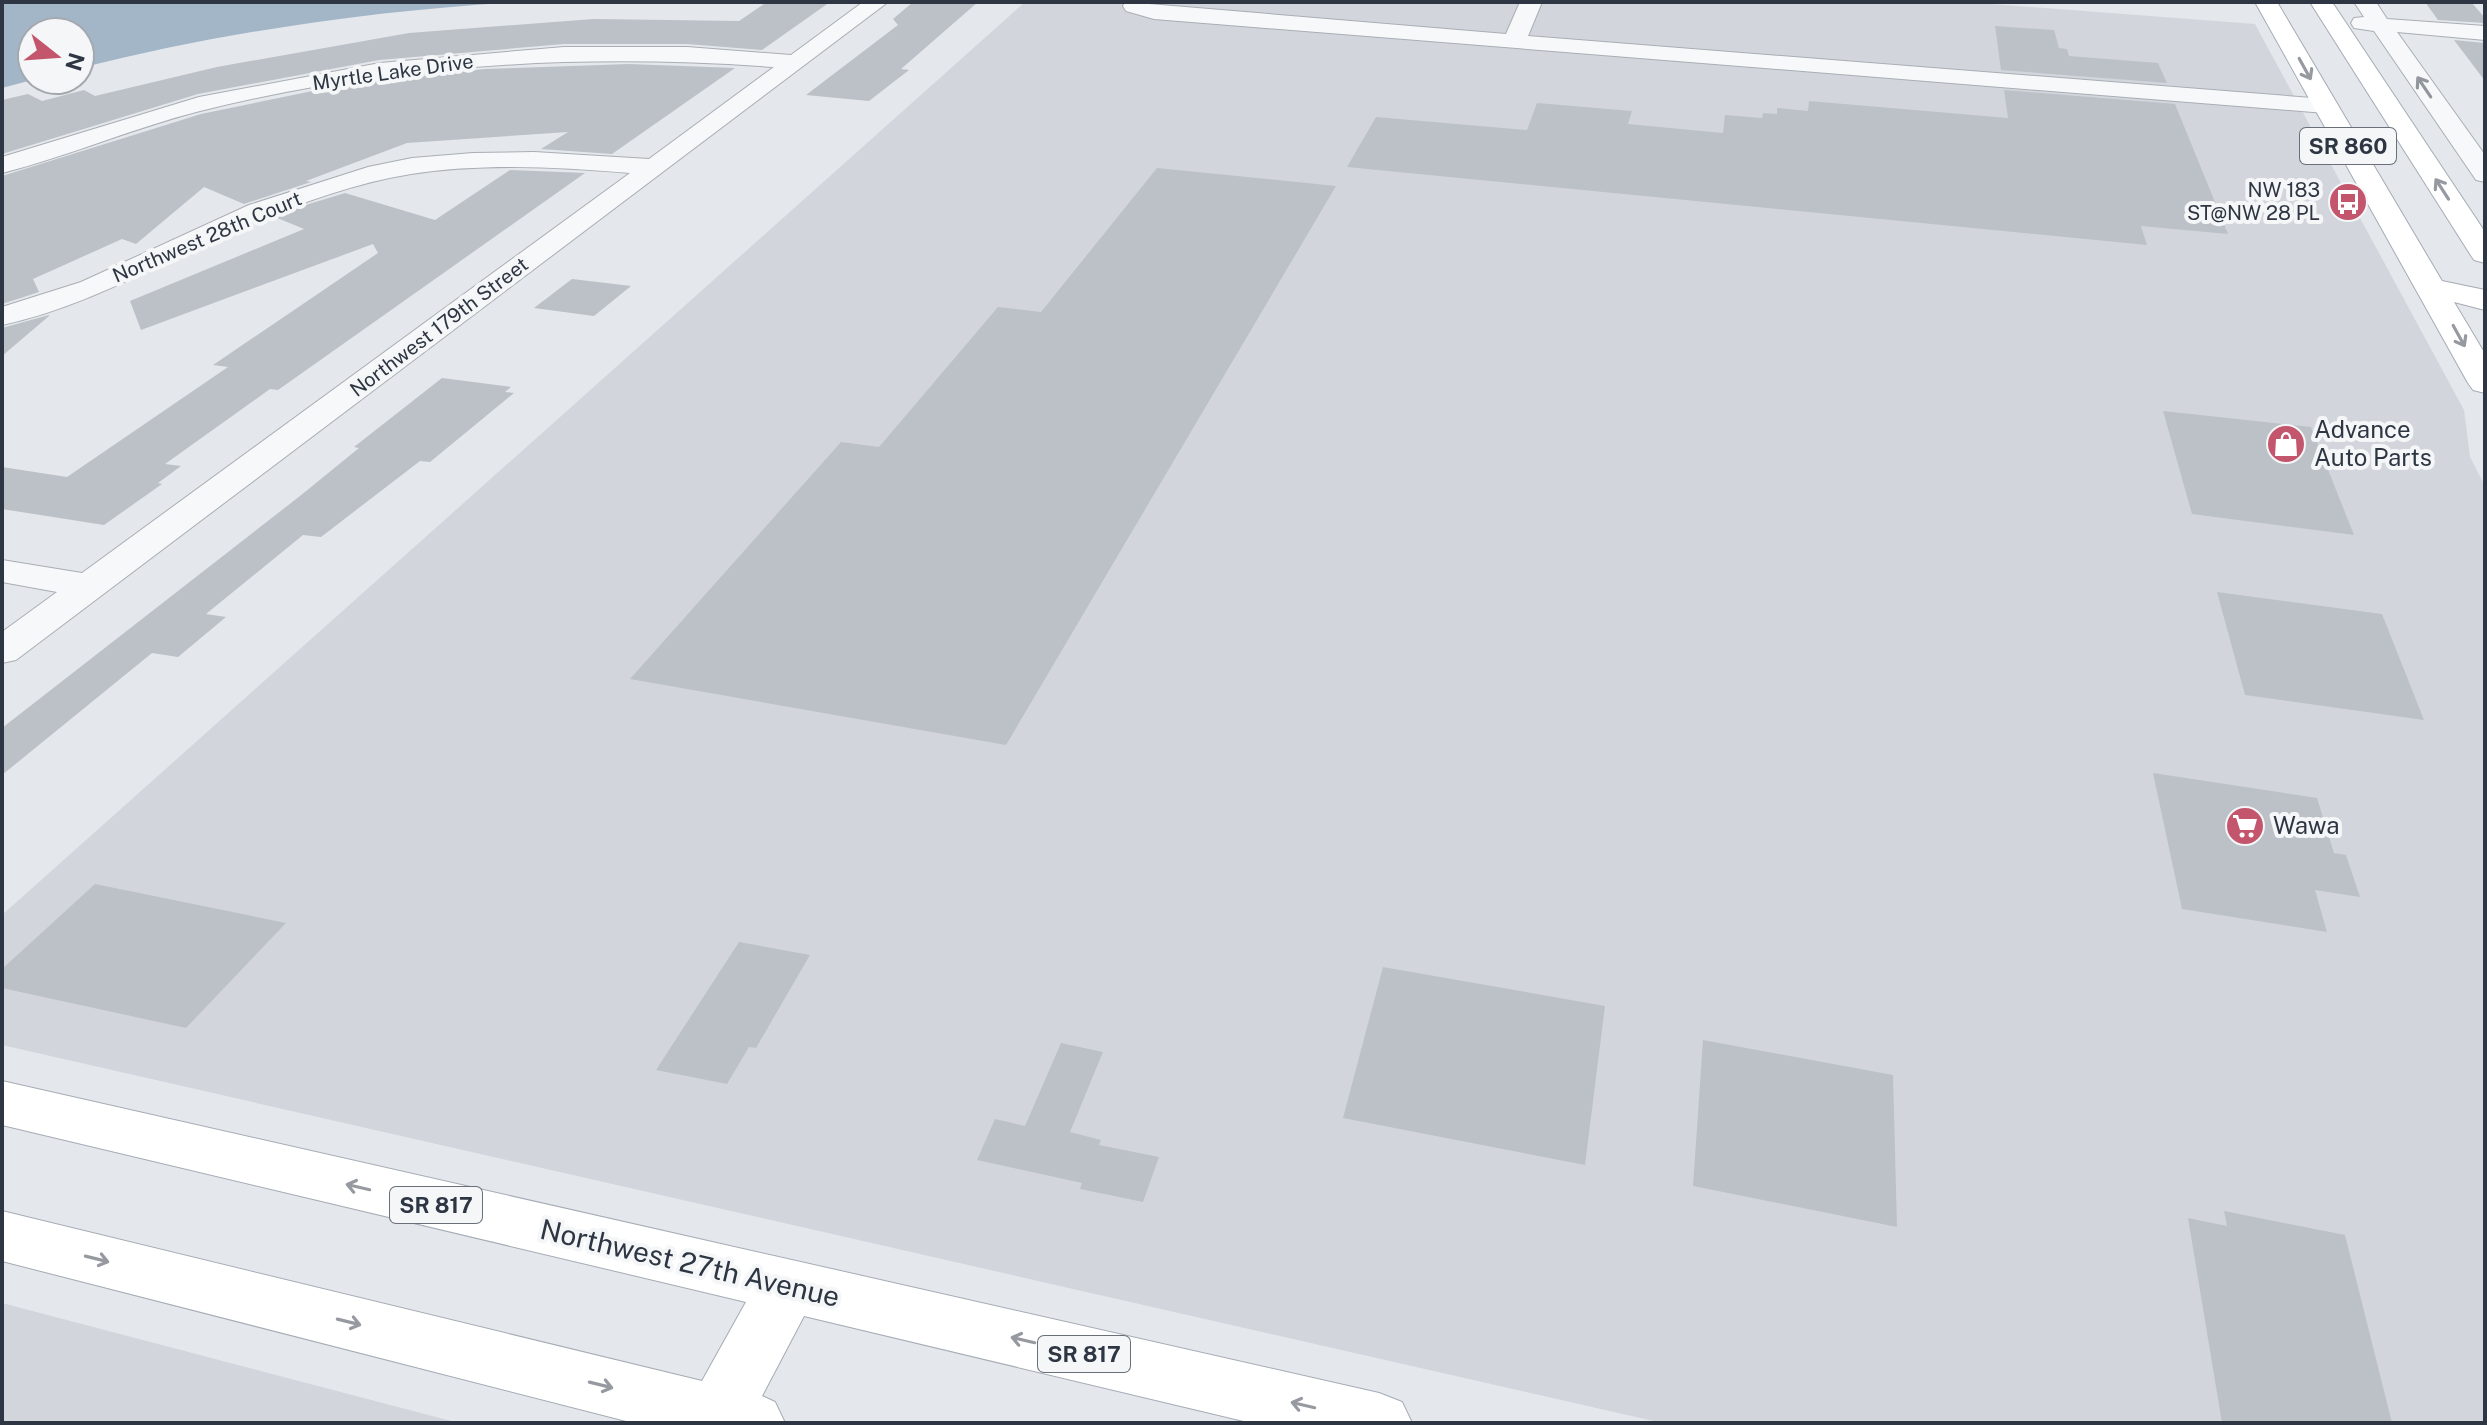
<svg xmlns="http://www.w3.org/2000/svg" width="2487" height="1425" viewBox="0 0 2487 1425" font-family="'Public Sans',sans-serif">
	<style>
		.built { fill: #d2d6dc }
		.water { fill: #a3b6c7 }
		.building { fill: #bcc1c7 }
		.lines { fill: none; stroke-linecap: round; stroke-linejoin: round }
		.street-casing { stroke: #a9aeb5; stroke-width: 2 }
		.primary-casing { stroke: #a4acb5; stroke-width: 2 }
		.street { fill: #f7f8f9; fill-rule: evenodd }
		.primary { fill: #fff; fill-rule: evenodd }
		.oneway { stroke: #969aa0 }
		.oneway2 { stroke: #92979e }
		.labels { text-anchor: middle; stroke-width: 8; stroke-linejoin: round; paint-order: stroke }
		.far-street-label { font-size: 20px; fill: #2d3642; stroke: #f4f6f8 }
		.far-poi-label { font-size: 20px; fill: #2d3642; stroke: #f4f6f8; text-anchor: end }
		.shield { fill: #f4f6f8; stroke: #697079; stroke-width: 2 }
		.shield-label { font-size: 22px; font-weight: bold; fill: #2d3642 }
		.poi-label { font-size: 24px; fill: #2d3642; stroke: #f4f6f8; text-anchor: start }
		.near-street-label { font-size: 28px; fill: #2d3642; stroke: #f4f6f8 }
	</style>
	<rect width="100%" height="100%" fill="#e4e7eb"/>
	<!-- built -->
	<g class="built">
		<polygon points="1025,2 1965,2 2255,24 2464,410 2470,457 2485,486 2485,1423 1662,1423 2,1045 2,915"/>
		<polygon points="2,1303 459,1423 2,1423"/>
	</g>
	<!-- water -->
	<path class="water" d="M 2,2 L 517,2 C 369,11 224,32 80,68 L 80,32 L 32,32 L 32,80 L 2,88 Z"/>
	<!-- building -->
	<g class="building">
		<polygon points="767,2 830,2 762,50 687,44 564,44 379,60 198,94 2,154 2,100 28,94 42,101 84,90 95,96 217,67 409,33 594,19 739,21"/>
		<polygon points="913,2 978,2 901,69 909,70 869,101 806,95 898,25 893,19"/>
		<polygon points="2425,2 2471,2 2485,18 2485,23 2438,20"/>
		<polygon points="1995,26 2054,30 2059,48 2067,49 2069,56 2158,63 2167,83 2001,70"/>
		<polygon points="2454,40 2485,43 2485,81"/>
		<polygon points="629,64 735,68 612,154 541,149 568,132 407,143 306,181 311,182 244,204 204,187 136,244 122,239 33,279 39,292 2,304 2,176 201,114 342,85 485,69"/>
		<polygon points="2004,90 2175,104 2228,234 2141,226 2147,245 1347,167 1376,117 1527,130 1537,103 1632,111 1628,124 1723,133 1725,115 1762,118 1763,113 1777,114 1777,108 1808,111 1809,101 2008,118"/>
		<polygon points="1157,168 1336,186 1006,745 630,679 841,442 879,447 998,307 1041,312"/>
		<polygon points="510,170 585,173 278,390 270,389 165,464 181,466 158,483 162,484 104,525 2,509 2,467 67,477 228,367 213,365 378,253 373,244 141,330 130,301 304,229 275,217 309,204 345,193 435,220"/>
		<polygon points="572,279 631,286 594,316 534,308"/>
		<polygon points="49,315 49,316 2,356 2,328"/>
		<polygon points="442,378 511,387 505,392 514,393 430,462 420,461 321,537 303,535 206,614 226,617 178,657 152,653 2,775 2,728 300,496 359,448 354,447"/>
		<polygon points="2163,411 2311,427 2354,535 2192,514"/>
		<polygon points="2217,592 2382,614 2424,720 2245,695"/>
		<polygon points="2153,773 2317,798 2334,853 2346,855 2360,897 2315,890 2327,932 2182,909"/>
		<polygon points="95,884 286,923 186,1028 2,988 2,969"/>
		<polygon points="739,942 810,955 756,1048 749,1047 727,1084 656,1070"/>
		<polygon points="1383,967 1605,1006 1585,1165 1343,1118"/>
		<polygon points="1703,1040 1893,1075 1897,1227 1693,1186"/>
		<polygon points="1061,1043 1103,1052 1070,1132 1101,1140 1099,1145 1159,1157 1143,1202 1080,1189 1082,1183 977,1160 995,1119 1025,1126"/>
		<polygon points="2224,1211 2345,1235 2392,1423 2222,1423 2188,1218 2227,1226"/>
	</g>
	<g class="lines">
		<!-- street casing -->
		<g class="street-casing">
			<g id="street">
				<path d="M 863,2 L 888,2 L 16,660 L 2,663 L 2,632 L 57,592 L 2,582 L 2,560 L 82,573 L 630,173 C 557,167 483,163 411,174 C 355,183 301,203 249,224 C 166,259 91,306 2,325 L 2,307 L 81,282 L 249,205 L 368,167 L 412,158 L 473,153 L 534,152 L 649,159 L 774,67 C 581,53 388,64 200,111 C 133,128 69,156 2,173 L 2,157 L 199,97 L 380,63 L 564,47 L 687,47 L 791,55 Z"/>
				<polygon points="1125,2 1506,34 1520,2 1542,2 1528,36 2325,99 2334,101 2337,106 2334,111 2325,113 1154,19 1126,11 1123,6"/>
				<polygon points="2354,2 2376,2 2387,19 2485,26 2485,40 2397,32 2485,155 2485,182 2476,180 2374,31 2354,28 2351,23 2354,18 2364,17"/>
			</g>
		</g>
		<!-- primary casing -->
		<g class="primary-casing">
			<g id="primary">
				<polygon points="2255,2 2277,2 2442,281 2485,290 2485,310 2454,302 2485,354 2485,393 2473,390 2468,383"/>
				<polygon points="2310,2 2332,2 2485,232 2485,263 2474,260 2470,254"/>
				<polygon points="2,1081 1379,1393 1402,1402 1412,1423 1252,1423 804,1316 762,1396 775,1402 785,1423 634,1423 2,1261 2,1211 702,1381 746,1302 2,1125"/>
			</g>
		</g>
		<!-- street -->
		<use href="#street" class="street"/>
		<!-- primary -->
		<use href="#primary" class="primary"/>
	</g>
	<!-- one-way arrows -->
	<defs><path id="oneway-shaft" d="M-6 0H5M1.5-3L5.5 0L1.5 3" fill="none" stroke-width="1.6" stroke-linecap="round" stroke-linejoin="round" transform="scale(2)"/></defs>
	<g class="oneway">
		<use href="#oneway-shaft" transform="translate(2305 69) rotate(61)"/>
		<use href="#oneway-shaft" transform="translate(2442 189) rotate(-123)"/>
		<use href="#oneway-shaft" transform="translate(2459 336) rotate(61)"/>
		<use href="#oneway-shaft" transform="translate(358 1187) rotate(-167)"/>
		<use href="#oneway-shaft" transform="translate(97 1259) rotate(14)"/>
		<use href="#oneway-shaft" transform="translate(349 1322) rotate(14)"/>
		<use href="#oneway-shaft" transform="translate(1023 1340) rotate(-167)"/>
		<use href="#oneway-shaft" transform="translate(601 1385) rotate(14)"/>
		<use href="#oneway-shaft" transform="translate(1303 1405) rotate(-167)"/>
	</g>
	<use class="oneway2" href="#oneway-shaft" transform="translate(2424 87) rotate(-124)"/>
	<!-- icons -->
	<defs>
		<g id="bus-disc" transform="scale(2)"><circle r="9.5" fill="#c3566c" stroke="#f4f6f8"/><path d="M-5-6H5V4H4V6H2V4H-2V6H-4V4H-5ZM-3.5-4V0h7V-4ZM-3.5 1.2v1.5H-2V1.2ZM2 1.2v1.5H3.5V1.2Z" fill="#fff"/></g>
		<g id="shop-disc" transform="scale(2)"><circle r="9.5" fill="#c3566c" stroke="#f4f6f8"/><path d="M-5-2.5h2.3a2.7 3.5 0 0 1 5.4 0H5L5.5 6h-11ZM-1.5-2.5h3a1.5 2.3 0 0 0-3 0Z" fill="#fff"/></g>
		<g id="supermarket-disc" transform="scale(2)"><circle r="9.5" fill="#c3566c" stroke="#f4f6f8"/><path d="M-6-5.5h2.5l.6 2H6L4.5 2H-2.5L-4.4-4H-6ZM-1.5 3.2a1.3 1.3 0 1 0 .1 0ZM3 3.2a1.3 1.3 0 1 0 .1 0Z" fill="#fff"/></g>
	</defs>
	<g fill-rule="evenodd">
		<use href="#bus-disc" x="2348" y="202"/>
		<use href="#shop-disc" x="2286" y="444"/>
		<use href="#supermarket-disc" x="2245" y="826"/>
	</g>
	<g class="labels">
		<!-- far-street labels -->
		<g class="far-street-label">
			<text transform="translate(393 72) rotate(-8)" y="7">Myrtle Lake Drive</text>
			<text transform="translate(207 237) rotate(-23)" y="7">Northwest 28th Court</text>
			<text transform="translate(439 327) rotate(-37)" y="7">Northwest 179th Street</text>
		</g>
		<!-- far-poi labels -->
		<g class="far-poi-label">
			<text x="2320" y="197">NW 183<tspan x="2320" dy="23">ST@NW 28 PL</tspan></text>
		</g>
		<!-- shield labels -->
		<g class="shield">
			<rect x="2300" y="128" width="96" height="36" rx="6"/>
			<rect x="390" y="1187" width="92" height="36" rx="6"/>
			<rect x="1038" y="1336" width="92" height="36" rx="6"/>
		</g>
		<g class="shield-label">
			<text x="2348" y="154">SR 860</text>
			<text x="436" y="1213">SR 817</text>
			<text x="1084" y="1362">SR 817</text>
		</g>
		<!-- poi labels -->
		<g class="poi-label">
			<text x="2314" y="438">Advance<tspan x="2314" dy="28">Auto Parts</tspan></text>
			<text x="2273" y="834">Wawa</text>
		</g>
		<!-- near-street labels -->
		<g class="near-street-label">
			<text transform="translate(690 1263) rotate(13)" y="10">Northwest 27th Avenue</text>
		</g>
	</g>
	<!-- border -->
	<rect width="2487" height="1425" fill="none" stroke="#2d3642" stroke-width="8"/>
	<!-- north arrow -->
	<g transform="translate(56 56) rotate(107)"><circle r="38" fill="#f4f6f8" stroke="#a4a9af" stroke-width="2"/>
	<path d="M0-6L14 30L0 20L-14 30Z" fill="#c3566c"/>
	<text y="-12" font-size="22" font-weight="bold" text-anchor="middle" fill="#2d3642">N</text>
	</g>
</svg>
